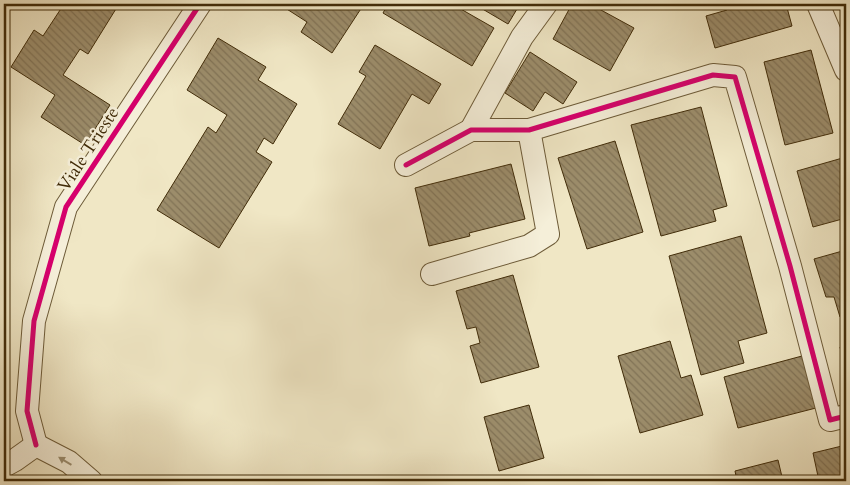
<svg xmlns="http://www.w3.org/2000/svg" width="850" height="485" viewBox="0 0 850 485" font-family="Cardo,serif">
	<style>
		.building { fill: url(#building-back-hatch); stroke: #412c09 }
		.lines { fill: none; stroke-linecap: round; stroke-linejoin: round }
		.minor-casing { stroke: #6d5b38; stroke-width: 24 }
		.minor { stroke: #f5efd9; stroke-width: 22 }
		.cycleway-casing { stroke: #f5efd9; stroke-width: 8 }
		.cycleway { stroke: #d6006c; stroke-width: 5 }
		.oneway { fill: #9b8e71 }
		.labels { text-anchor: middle; stroke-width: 5; stroke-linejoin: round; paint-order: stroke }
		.street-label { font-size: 18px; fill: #412c09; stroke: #f5efd9 }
	</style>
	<defs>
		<pattern id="building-back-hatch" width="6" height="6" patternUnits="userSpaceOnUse" patternTransform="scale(1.25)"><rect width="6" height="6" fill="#9c8d6b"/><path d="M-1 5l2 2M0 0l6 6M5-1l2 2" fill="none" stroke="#817356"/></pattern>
	</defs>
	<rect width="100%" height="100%" fill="#f0e7c5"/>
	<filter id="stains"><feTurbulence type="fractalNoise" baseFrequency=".004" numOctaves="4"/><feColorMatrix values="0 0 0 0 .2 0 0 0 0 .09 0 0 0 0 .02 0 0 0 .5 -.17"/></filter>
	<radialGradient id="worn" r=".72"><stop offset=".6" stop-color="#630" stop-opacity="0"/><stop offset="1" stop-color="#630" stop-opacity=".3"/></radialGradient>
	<!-- building -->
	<g class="building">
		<polygon points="64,4 119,4 88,54 80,49 63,75 110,105 85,145 41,117 55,95 11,67 34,30 43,36"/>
		<polygon points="279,4 336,4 340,7 342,4 364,4 332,53 301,32 307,22"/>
		<polygon points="388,4 452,4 494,28 472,66 383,13"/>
		<polygon points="474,4 520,4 508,24"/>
		<polygon points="572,4 590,4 634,28 610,71 553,39"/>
		<polygon points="725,4 786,4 792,26 715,48 706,16 727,10"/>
		<polygon points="218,38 266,67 258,80 297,104 273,144 264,138 256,152 272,162 219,248 157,210 208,127 216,133 227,115 187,90"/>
		<polygon points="375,45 441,84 429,104 412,94 380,149 338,124 366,76 359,72"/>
		<polygon points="811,50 833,133 785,145 764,62"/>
		<polygon points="530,52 577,82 563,104 545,92 533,111 505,93"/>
		<polygon points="701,107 727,206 713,210 716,221 661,236 631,125"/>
		<polygon points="615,141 643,232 587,249 558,158"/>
		<polygon points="846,157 846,218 813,227 797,171"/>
		<polygon points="511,164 525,219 469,233 470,236 429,246 415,188"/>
		<polygon points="741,236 767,333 738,341 744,363 701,375 669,256"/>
		<polygon points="846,250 846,315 840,317 834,297 826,297 814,259"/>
		<polygon points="513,275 539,367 481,383 470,346 480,343 476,327 467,329 456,291"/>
		<polygon points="670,341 681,378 691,375 703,415 640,433 618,356"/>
		<polygon points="846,346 846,372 840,347"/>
		<polygon points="802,356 816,408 738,428 724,377"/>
		<polygon points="529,405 544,458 499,471 484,417"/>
		<polygon points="846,445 846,481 819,481 813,453"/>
		<polygon points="778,460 783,481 737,481 735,471"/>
	</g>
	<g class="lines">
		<!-- minor casing -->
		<g class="minor-casing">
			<g id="minor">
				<polyline points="818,4 846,70"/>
				<polyline points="471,130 522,37 546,4"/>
				<polyline points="406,165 471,130 529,130 713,75 735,77 790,266 830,420 846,416"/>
				<polyline points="432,274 529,246 548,234 529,130"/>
				<polyline points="36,445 27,411 34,321 66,207 200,4"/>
				<polyline points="36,445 69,462 91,481"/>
				<polyline points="4,466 15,460 36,445"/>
			</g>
		</g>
		<!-- minor -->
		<use href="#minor" class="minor"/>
		<!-- cycleway casing -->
		<g class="cycleway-casing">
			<g id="cycleway">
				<polyline points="406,165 471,130 529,130 713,75 735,77 790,266 830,420 846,416"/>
				<polyline points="36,445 27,411 34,321 66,207 200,4"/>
			</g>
		</g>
		<!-- cycleway -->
		<use href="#cycleway" class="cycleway"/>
	</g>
	<!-- one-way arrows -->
	<defs><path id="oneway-solid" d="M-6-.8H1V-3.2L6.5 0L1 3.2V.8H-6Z" transform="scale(1.25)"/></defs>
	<use class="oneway" href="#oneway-solid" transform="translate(65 461) rotate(-149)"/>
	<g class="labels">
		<!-- street labels -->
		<g class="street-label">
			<text transform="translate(88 149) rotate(-57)" y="6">Viale Trieste</text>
		</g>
	</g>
	<!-- margin -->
	<rect width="850" height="485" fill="none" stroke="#f0e7c5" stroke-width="20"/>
	<rect x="5" y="5" width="840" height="475" fill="none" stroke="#412c09" stroke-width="2.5"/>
	<rect x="10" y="10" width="830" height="465" fill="none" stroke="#412c09"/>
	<rect width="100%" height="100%" filter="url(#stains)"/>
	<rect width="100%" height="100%" fill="url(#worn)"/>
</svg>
